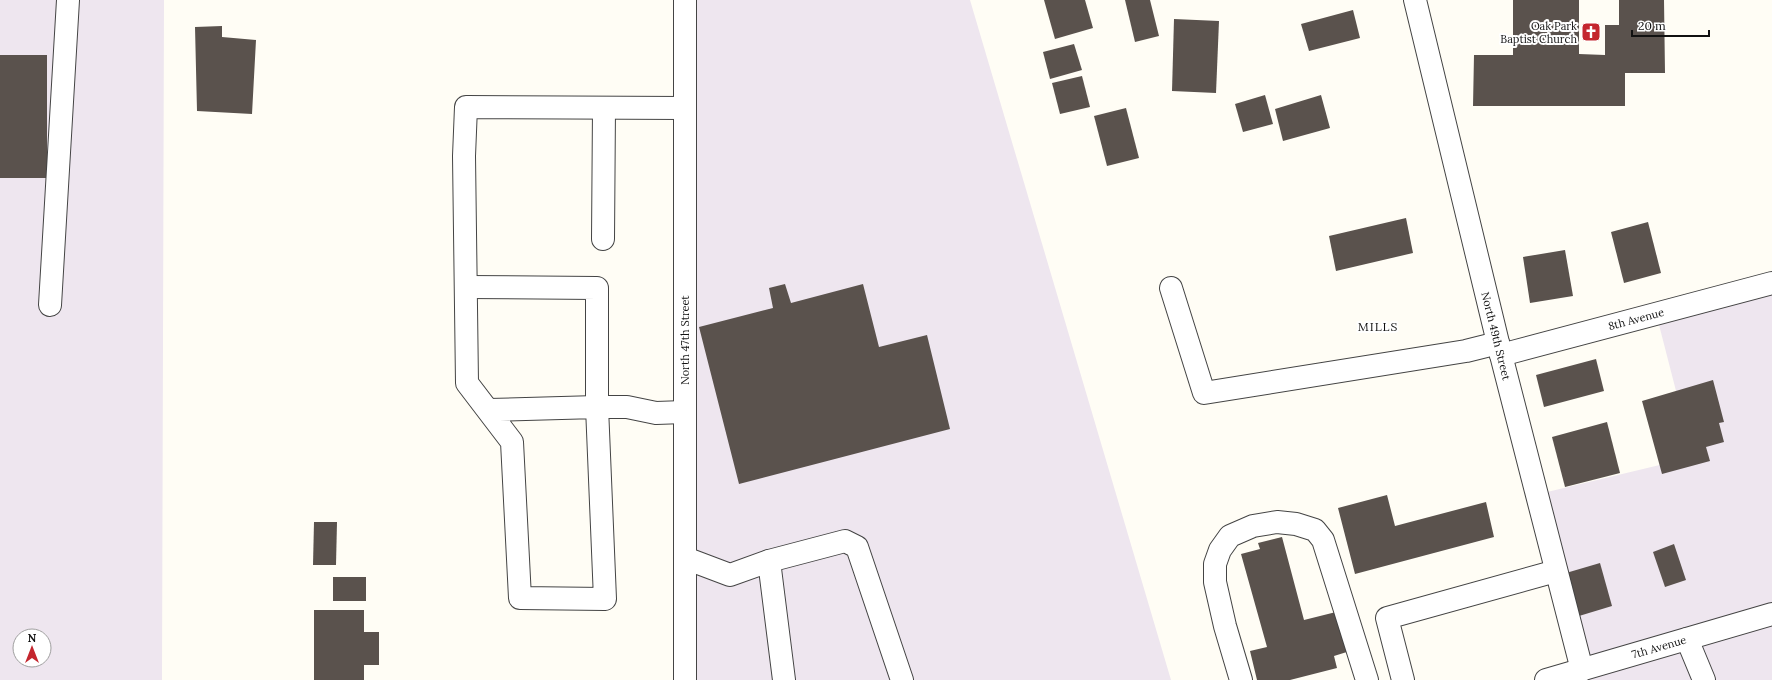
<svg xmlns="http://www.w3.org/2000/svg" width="1772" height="680" viewBox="0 0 1772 680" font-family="Lora,serif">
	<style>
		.industrial { fill: #eee6ef; fill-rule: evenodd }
		.building { fill: #5a524d }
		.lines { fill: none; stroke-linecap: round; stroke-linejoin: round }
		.minor-casing { stroke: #444; stroke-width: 24 }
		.minor { stroke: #fff; stroke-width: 22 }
		.labels { text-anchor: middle; stroke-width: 4; stroke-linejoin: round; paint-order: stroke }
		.poi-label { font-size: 11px; fill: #111; stroke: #fff; text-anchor: end }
		.street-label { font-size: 11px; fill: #111; stroke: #fff }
		.neighbourhood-label { font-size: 12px; letter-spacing: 1px; fill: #111; stroke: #fff }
	</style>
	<rect width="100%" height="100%" fill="#fffdf5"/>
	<!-- industrial -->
	<g class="industrial">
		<path d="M 0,0 L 164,0 L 162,680 L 0,680 ZM 20,636 L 44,636 L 44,660 L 20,660 Z"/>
		<polygon points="692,0 970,0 1171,680 688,680"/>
		<polygon points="1772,281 1772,609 1585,659 1543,493 1693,457 1657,317"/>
		<polygon points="1772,626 1772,680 1565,680"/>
	</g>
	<!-- building -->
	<g class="building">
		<polygon points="1044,0 1085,0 1093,28 1055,39"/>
		<polygon points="1125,0 1150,0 1159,36 1135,42"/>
		<polygon points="1513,0 1579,0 1579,54 1605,55 1605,25 1619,25 1619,0 1664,0 1665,73 1625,73 1625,106 1473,106 1474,55 1513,55"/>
		<polygon points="1353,10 1360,38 1309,51 1301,24"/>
		<polygon points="1174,19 1219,21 1216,93 1172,91"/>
		<polygon points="222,26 222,37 256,40 252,114 197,111 195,27"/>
		<polygon points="1074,44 1082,70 1050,79 1043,52"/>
		<rect x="0" y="55" width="47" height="123"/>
		<polygon points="1082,76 1090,107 1060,114 1052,83"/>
		<polygon points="1265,95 1273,124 1243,132 1235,104"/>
		<polygon points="1321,95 1330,128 1283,141 1275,109"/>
		<polygon points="1126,108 1139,158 1107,166 1094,116"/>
		<polygon points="1406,218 1413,253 1336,271 1329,236"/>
		<polygon points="1648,222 1661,273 1624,283 1611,232"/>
		<polygon points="1565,250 1573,296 1530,303 1523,257"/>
		<polygon points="785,284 791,303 863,284 879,347 927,335 950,429 739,484 699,327 773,308 769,288"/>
		<polygon points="1596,359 1604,391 1544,407 1536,375"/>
		<polygon points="1713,380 1724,422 1719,423 1724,442 1706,447 1710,461 1662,474 1642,401"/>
		<polygon points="1607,422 1620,473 1565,487 1552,437"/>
		<polygon points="1387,495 1395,526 1486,502 1494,537 1355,574 1338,508"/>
		<polygon points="314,522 337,522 336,565 313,565"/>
		<polygon points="1282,537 1304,620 1340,611 1350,651 1334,656 1337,668 1290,680 1257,680 1250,651 1267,647 1241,554 1260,549 1258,543"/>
		<polygon points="1674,544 1686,580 1665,587 1653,552"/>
		<polygon points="1600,563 1612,606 1579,616 1566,573"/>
		<rect x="333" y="577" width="33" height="24"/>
		<polygon points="314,610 364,610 364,632 379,632 379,665 364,665 364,680 314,680"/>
	</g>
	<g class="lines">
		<!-- minor casing -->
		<g class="minor-casing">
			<g id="minor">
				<polyline points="1415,0 1501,355 1582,670"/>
				<polyline points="603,239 604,108"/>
				<polyline points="466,287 597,288 597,407 627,407 656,413 684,412"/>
				<polyline points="1171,288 1204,393 1466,351 1498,343"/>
				<polyline points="50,305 68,0"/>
				<polyline points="1501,355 1772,283"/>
				<polyline points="489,410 597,407 605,599 520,598 512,442 467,383 464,156 466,107 685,108"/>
				<polyline points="685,558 730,575 769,561 845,541 857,547 902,680"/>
				<polyline points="769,561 784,680"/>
				<polyline points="1687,639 1704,680"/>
				<polyline points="685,680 685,0"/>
				<polyline points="1241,680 1225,626 1215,582 1215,564 1220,550 1230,536 1253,526 1277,522 1296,524 1315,530 1323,540 1367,680"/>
				<polyline points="1403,680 1387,618 1556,571"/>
				<polyline points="1546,680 1772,614"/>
			</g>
		</g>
		<!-- minor -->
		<use href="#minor" class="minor"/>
	</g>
	<!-- icons -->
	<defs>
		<g id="church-square" transform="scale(1)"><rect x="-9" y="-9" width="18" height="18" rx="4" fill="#c4262e" stroke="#fff"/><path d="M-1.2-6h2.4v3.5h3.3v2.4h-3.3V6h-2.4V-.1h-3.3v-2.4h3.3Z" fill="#fff"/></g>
	</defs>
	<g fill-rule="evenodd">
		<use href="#church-square" x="1591" y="32"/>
	</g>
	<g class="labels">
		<!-- poi labels -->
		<g class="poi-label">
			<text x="1577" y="30">Oak Park<tspan x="1577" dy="13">Baptist Church</tspan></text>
		</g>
		<!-- street labels -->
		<g class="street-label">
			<text transform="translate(1636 319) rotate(-15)" y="4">8th Avenue</text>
			<text transform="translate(1496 336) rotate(76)" y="4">North 49th Street</text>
			<text transform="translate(685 340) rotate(-90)" y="4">North 47th Street</text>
			<text transform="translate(1659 647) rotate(-16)" y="4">7th Avenue</text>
		</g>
		<!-- neighbourhood labels -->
		<g class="neighbourhood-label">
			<text x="1378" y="331">MILLS</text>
		</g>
	</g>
	<!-- north arrow -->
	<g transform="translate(32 648)"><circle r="19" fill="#ffffff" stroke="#a0a0a0"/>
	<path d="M0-3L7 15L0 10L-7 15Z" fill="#c4262e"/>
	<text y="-6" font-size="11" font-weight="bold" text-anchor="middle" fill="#111111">N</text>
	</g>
	<!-- scale -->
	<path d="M1632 30v6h77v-6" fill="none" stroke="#111111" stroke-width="2"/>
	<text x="1638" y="30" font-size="12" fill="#111111" stroke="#ffffff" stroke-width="3" paint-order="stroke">20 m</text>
</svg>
